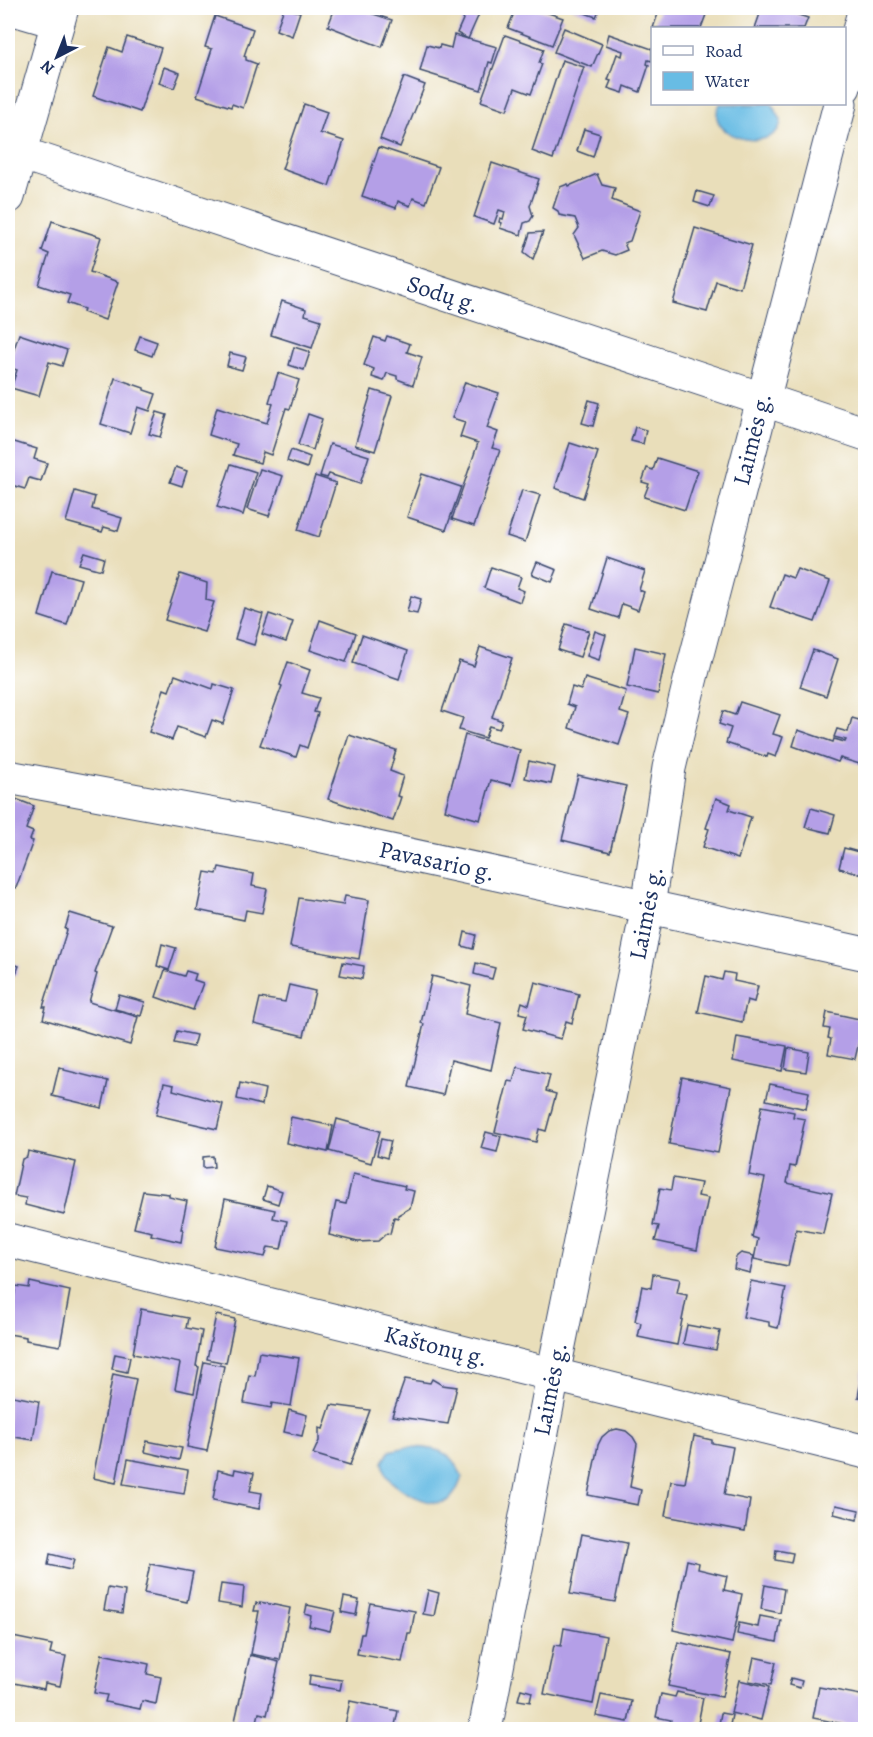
<svg xmlns="http://www.w3.org/2000/svg" width="873" height="1737" viewBox="0 0 873 1737" font-family="Alegreya,serif">
	<style>
		.water { fill: #68bce4; stroke: #4276a1; stroke-width: 1.5 }
		.building { fill: #b49fe7 }
		.lines { fill: none; stroke-linecap: round; stroke-linejoin: round }
		.minor-casing { stroke: #3a496c; stroke-width: 35 }
		.minor { stroke: #fff; stroke-width: 33 }
		.labels { text-anchor: middle; stroke-width: 4.5; stroke-linejoin: round; paint-order: stroke }
		.street-label { font-size: 24px; fill: #1b2f5e; stroke: #fff }
	</style>
	<rect width="100%" height="100%" fill="#fff"/>
	<filter id="ink" filterUnits="userSpaceOnUse"><feTurbulence type="fractalNoise" baseFrequency=".0167" numOctaves="2"/><feDisplacementMap in="SourceGraphic" scale="12" xChannelSelector="R" yChannelSelector="G"/><feConvolveMatrix kernelMatrix="1 2 1 2 8 2 1 2 1" color-interpolation-filters="sRGB"/></filter>
	<filter id="wash" filterUnits="userSpaceOnUse"><feTurbulence type="fractalNoise" baseFrequency=".008" numOctaves="4" result="noise"/><feDisplacementMap in="SourceGraphic" scale="24" xChannelSelector="R" yChannelSelector="G"/><feGaussianBlur stdDeviation="1.35" result="paint"/><feColorMatrix in="noise" values="0 0 0 0 0 0 0 0 0 0 0 0 0 0 0 0 0 1.4 0 .05"/><feComposite in="paint" operator="in"/></filter>
	<g filter="url(#wash)">
		<rect width="100%" height="100%" fill="#e9deba"/>
		<!-- water -->
		<g class="water">
			<path d="M 720,104 L 772,104 L 781,120 C 779,150 723,143 717,118 C 716,113 718,108 720,104 Z"/>
			<path d="M 408,1447 C 436,1448 451,1449 462,1477 C 459,1485 455,1496 447,1501 C 431,1508 396,1490 387,1476 C 385,1473 384,1466 383,1462 L 390,1451 Z"/>
		</g>
		<g id="blocks">
			<!-- building -->
			<g class="building">
				<polygon points="284,8 300,12 292,36 276,30"/>
				<polygon points="335,8 355,8 392,20 382,47 328,26"/>
				<polygon points="468,8 480,12 468,39 457,33"/>
				<polygon points="516,8 534,8 563,18 552,45 508,28"/>
				<polygon points="571,8 600,8 596,17"/>
				<polygon points="651,8 694,8 707,12 701,28 653,28 659,11"/>
				<polygon points="762,8 777,8 808,18 804,28 755,28"/>
				<polygon points="215,16 253,29 244,56 246,57 246,60 257,64 243,108 232,104 231,107 197,96 212,49 205,47"/>
				<polygon points="564,28 602,44 592,67 554,52"/>
				<polygon points="609,34 652,49 652,61 648,60 647,64 649,65 640,92 625,86 623,93 608,88 611,81 608,80 617,54 622,56 623,51 606,45"/>
				<polygon points="454,35 497,47 492,63 489,62 481,90 420,71 427,45 439,48 440,45 451,48"/>
				<polygon points="505,35 544,49 539,63 542,64 531,94 515,88 507,110 481,101"/>
				<polygon points="127,37 161,48 140,112 93,96 109,47 122,52"/>
				<polygon points="562,60 584,67 553,159 532,151"/>
				<polygon points="164,67 180,73 174,88 159,83"/>
				<polygon points="404,77 425,85 400,147 380,139"/>
				<polygon points="304,104 327,112 320,133 344,141 329,186 282,169"/>
				<polygon points="584,129 600,134 593,157 577,151"/>
				<polygon points="379,147 439,167 426,203 413,198 410,206 398,201 396,208 362,196"/>
				<polygon points="492,163 539,179 530,206 533,216 530,221 524,223 521,235 500,228 502,223 499,222 500,218 503,219 505,212 499,210 494,224 474,217"/>
				<polygon points="597,174 602,185 615,188 612,200 640,211 630,241 624,243 627,250 615,255 602,251 585,258 574,235 579,228 575,218 559,215 558,211 553,208 560,187 568,184 569,186"/>
				<polygon points="697,191 714,196 710,207 694,202"/>
				<polygon points="52,221 101,237 90,272 118,282 105,320 83,312 84,309 67,303 70,295 39,285 49,254 42,251"/>
				<polygon points="695,228 752,245 740,288 716,281 707,312 673,303"/>
				<polygon points="543,232 533,259 524,252 530,233"/>
				<polygon points="282,301 306,309 305,315 321,320 312,348 271,335"/>
				<polygon points="19,334 67,350 62,366 49,362 39,396 11,388 17,370 8,367"/>
				<polygon points="140,336 157,342 152,356 135,350"/>
				<polygon points="387,336 410,344 407,352 422,357 413,385 397,379 397,376 387,373 384,381 372,377 374,369 364,365 374,337 385,341"/>
				<polygon points="294,347 310,352 304,370 289,365"/>
				<polygon points="230,353 246,357 242,370 227,366"/>
				<polygon points="278,373 299,380 290,409 286,408 271,455 263,452 260,463 233,455 237,444 209,435 217,407 267,423 273,404 269,402"/>
				<polygon points="115,378 144,388 144,390 156,394 150,411 138,407 130,433 101,424"/>
				<polygon points="465,382 499,393 487,428 498,432 492,448 500,450 474,526 452,519 478,443 460,437 465,422 452,418"/>
				<polygon points="372,390 392,396 375,451 355,445"/>
				<polygon points="589,400 599,403 593,426 582,423"/>
				<polygon points="157,412 167,415 160,437 149,434"/>
				<polygon points="308,414 322,419 313,450 298,445"/>
				<polygon points="635,427 646,430 643,444 631,441"/>
				<polygon points="8,440 37,449 34,459 47,463 41,481 29,478 25,489 8,484"/>
				<polygon points="570,443 598,452 583,498 555,488"/>
				<polygon points="330,444 369,456 360,484 329,474 327,478 320,476"/>
				<polygon points="291,450 310,457 307,468 287,461"/>
				<polygon points="657,458 698,471 685,510 644,497 649,484 642,482 647,468 653,470"/>
				<polygon points="231,464 256,472 243,515 217,507"/>
				<polygon points="176,467 187,471 182,486 170,482"/>
				<polygon points="260,469 283,476 269,516 247,509"/>
				<polygon points="422,474 461,487 446,530 407,517"/>
				<polygon points="315,476 336,483 319,537 298,530"/>
				<polygon points="522,490 540,495 525,542 507,536"/>
				<polygon points="75,491 95,497 92,509 122,518 118,531 104,527 102,532 66,522"/>
				<polygon points="84,552 104,558 101,570 79,564"/>
				<polygon points="607,558 645,571 639,590 644,592 638,610 622,604 618,618 591,609"/>
				<polygon points="537,562 557,570 552,582 532,574"/>
				<polygon points="491,567 521,577 517,588 524,591 520,602 484,588"/>
				<polygon points="797,569 830,581 815,622 770,607 782,574 793,578"/>
				<polygon points="52,571 81,579 67,625 39,616"/>
				<polygon points="180,574 207,583 206,600 214,602 204,632 165,620"/>
				<polygon points="411,596 421,599 417,614 407,612"/>
				<polygon points="244,608 263,614 254,645 235,639"/>
				<polygon points="269,614 293,622 286,642 262,634"/>
				<polygon points="320,620 356,633 346,662 310,650"/>
				<polygon points="566,624 589,631 580,657 558,650"/>
				<polygon points="595,631 606,635 599,660 587,656"/>
				<polygon points="362,635 408,651 399,679 353,663"/>
				<polygon points="480,647 512,658 492,717 502,721 499,729 489,726 485,738 459,730 463,718 442,711 459,661 474,666"/>
				<polygon points="635,647 666,654 658,694 627,687"/>
				<polygon points="813,650 838,659 826,696 800,687"/>
				<polygon points="288,662 310,670 302,693 319,698 314,712 318,713 307,748 300,745 296,757 260,745 282,686 280,685"/>
				<polygon points="175,675 213,689 214,684 234,690 223,724 212,720 206,737 177,727 172,740 149,732 164,689 169,691"/>
				<polygon points="585,678 626,691 620,712 629,715 619,745 569,728 575,707 567,704 572,687 581,690"/>
				<polygon points="740,702 780,715 773,734 783,737 776,757 768,754 767,757 726,743 731,728 719,724 723,711 735,715"/>
				<polygon points="852,718 866,722 866,766 840,758 838,762 793,746 798,730 833,742 834,739 845,742 846,740 834,737 837,729 848,732"/>
				<polygon points="349,735 396,750 390,771 403,776 397,796 401,797 393,821 328,799"/>
				<polygon points="465,735 520,750 511,785 491,780 480,820 445,810"/>
				<polygon points="529,761 555,767 551,784 525,778"/>
				<polygon points="578,775 626,786 610,852 562,840"/>
				<polygon points="8,796 34,806 26,829 33,832 30,840 33,841 16,888 8,885"/>
				<polygon points="716,798 731,804 729,810 751,817 738,859 703,847 709,829 706,828"/>
				<polygon points="811,808 835,815 830,833 805,827"/>
				<polygon points="844,848 866,854 866,875 839,868"/>
				<polygon points="219,867 254,874 252,886 267,889 262,913 246,910 244,920 197,910 205,872 217,874"/>
				<polygon points="345,896 369,900 359,959 290,947 299,898 343,905"/>
				<polygon points="70,913 112,926 95,973 97,974 89,1002 138,1017 130,1045 43,1019 46,1007 43,1007 67,930 65,929"/>
				<polygon points="465,932 476,935 473,949 462,946"/>
				<polygon points="162,944 176,948 169,970 157,966"/>
				<polygon points="8,962 19,966 15,976 8,973"/>
				<polygon points="343,962 364,966 362,979 340,975"/>
				<polygon points="476,963 495,968 492,979 474,974"/>
				<polygon points="165,970 184,976 186,971 196,974 194,980 203,983 193,1010 156,997"/>
				<polygon points="724,972 735,974 734,981 758,986 754,1002 747,1000 742,1022 698,1012 706,976 722,980"/>
				<polygon points="432,976 471,986 465,1014 501,1023 491,1070 451,1060 443,1095 409,1087 424,1024 421,1023"/>
				<polygon points="535,982 579,994 572,1023 566,1021 561,1039 523,1029 527,1015 519,1013 522,1002 529,1005"/>
				<polygon points="289,985 315,991 304,1036 254,1024 260,998 285,1002"/>
				<polygon points="119,995 145,1002 141,1016 115,1009"/>
				<polygon points="827,1012 864,1020 855,1059 828,1054 831,1039 828,1038 830,1029 824,1028"/>
				<polygon points="177,1031 196,1035 193,1047 174,1043"/>
				<polygon points="737,1037 787,1046 782,1071 733,1061"/>
				<polygon points="788,1048 809,1052 806,1072 785,1069"/>
				<polygon points="59,1067 64,1068 64,1070 108,1081 102,1108 52,1096"/>
				<polygon points="517,1067 550,1075 546,1091 556,1094 546,1131 539,1129 536,1142 495,1132 508,1081 513,1082"/>
				<polygon points="682,1077 731,1087 718,1153 669,1144"/>
				<polygon points="164,1083 174,1085 173,1090 223,1104 217,1129 156,1115"/>
				<polygon points="240,1083 265,1089 262,1105 237,1099"/>
				<polygon points="770,1084 809,1092 806,1109 766,1100"/>
				<polygon points="762,1106 794,1112 793,1117 805,1119 795,1167 790,1166 787,1183 832,1193 823,1234 796,1229 788,1266 754,1259 758,1239 752,1237 765,1178 749,1175"/>
				<polygon points="291,1117 333,1126 328,1152 286,1143"/>
				<polygon points="337,1119 380,1131 371,1163 329,1151"/>
				<polygon points="486,1132 501,1136 497,1152 481,1148"/>
				<polygon points="381,1139 391,1141 387,1158 377,1155"/>
				<polygon points="28,1151 76,1162 64,1215 25,1205 26,1198 14,1196 22,1159 27,1157"/>
				<polygon points="213,1156 214,1167 203,1168 203,1157"/>
				<polygon points="353,1174 405,1186 404,1189 414,1191 410,1208 398,1215 398,1218 394,1217 390,1234 387,1233 378,1241 358,1242 329,1235 336,1202 346,1204"/>
				<polygon points="673,1178 701,1183 698,1196 708,1198 697,1250 655,1241 659,1226 653,1225 660,1188 671,1190"/>
				<polygon points="267,1186 282,1191 278,1204 263,1199"/>
				<polygon points="143,1191 169,1194 169,1197 187,1201 181,1229 183,1229 181,1242 151,1235 152,1232 134,1228"/>
				<polygon points="225,1199 275,1210 273,1218 287,1221 281,1249 268,1247 265,1257 215,1247"/>
				<polygon points="741,1253 754,1256 750,1273 734,1269 736,1257"/>
				<polygon points="653,1274 680,1279 677,1293 687,1295 677,1345 638,1337 641,1323 635,1321 642,1286 651,1288"/>
				<polygon points="751,1281 786,1288 778,1328 769,1326 769,1322 743,1317"/>
				<polygon points="30,1282 70,1291 60,1346 26,1340 26,1337 8,1334 16,1286 29,1288"/>
				<polygon points="141,1309 188,1318 186,1328 202,1331 196,1366 199,1367 194,1393 175,1389 180,1363 133,1354"/>
				<polygon points="216,1315 235,1319 226,1363 207,1359"/>
				<polygon points="687,1325 720,1331 716,1350 683,1344"/>
				<polygon points="259,1352 299,1358 291,1406 272,1403 271,1408 244,1403 249,1375 255,1376"/>
				<polygon points="115,1354 130,1357 127,1372 112,1369"/>
				<polygon points="204,1362 224,1366 207,1451 187,1447"/>
				<polygon points="864,1364 866,1364 866,1398 858,1397"/>
				<polygon points="113,1374 136,1379 116,1483 93,1478"/>
				<polygon points="405,1379 430,1383 432,1379 442,1385 457,1387 448,1424 392,1416"/>
				<polygon points="8,1395 39,1401 33,1440 8,1436"/>
				<polygon points="331,1405 370,1410 350,1465 313,1454 319,1441 319,1428 323,1429"/>
				<polygon points="289,1410 307,1415 302,1436 284,1432"/>
				<polygon points="617,1429 626,1431 633,1437 637,1444 630,1487 641,1490 638,1505 588,1495 598,1445 602,1437 609,1431"/>
				<polygon points="694,1436 712,1440 712,1443 733,1447 724,1495 750,1500 745,1531 665,1516 671,1481 685,1483"/>
				<polygon points="147,1441 182,1448 179,1460 145,1452"/>
				<polygon points="128,1459 188,1470 184,1494 123,1484"/>
				<polygon points="235,1469 254,1473 250,1491 262,1493 259,1509 213,1500 218,1470 234,1474"/>
				<polygon points="836,1505 859,1510 857,1520 834,1514"/>
				<polygon points="582,1534 627,1543 615,1602 570,1594"/>
				<polygon points="776,1550 793,1553 791,1563 775,1560"/>
				<polygon points="50,1554 74,1560 71,1570 48,1565"/>
				<polygon points="687,1560 699,1563 698,1569 727,1576 724,1590 742,1594 732,1643 673,1630"/>
				<polygon points="150,1564 193,1572 187,1602 144,1593"/>
				<polygon points="221,1584 244,1587 242,1607 218,1603"/>
				<polygon points="765,1585 784,1589 780,1613 761,1609"/>
				<polygon points="108,1588 125,1591 122,1613 104,1610"/>
				<polygon points="428,1590 439,1593 434,1616 423,1614"/>
				<polygon points="344,1597 359,1600 356,1615 341,1612"/>
				<polygon points="260,1602 290,1608 280,1660 251,1654 259,1611 254,1611 256,1603 260,1604"/>
				<polygon points="370,1603 415,1611 411,1633 408,1633 402,1662 357,1654 361,1634 364,1634"/>
				<polygon points="307,1605 335,1611 330,1631 309,1626 311,1616 305,1614"/>
				<polygon points="760,1616 781,1620 777,1642 737,1634 739,1623 758,1627"/>
				<polygon points="564,1628 606,1636 593,1704 544,1694 554,1645 561,1646"/>
				<polygon points="8,1636 52,1645 50,1653 66,1656 60,1686 45,1683 44,1689 9,1682"/>
				<polygon points="678,1642 731,1654 722,1697 668,1686"/>
				<polygon points="102,1654 149,1664 147,1674 161,1677 156,1704 142,1701 140,1709 105,1702 107,1695 94,1693"/>
				<polygon points="250,1655 279,1662 267,1715 259,1713 256,1726 235,1721"/>
				<polygon points="754,1657 776,1662 771,1685 749,1681"/>
				<polygon points="310,1675 342,1680 340,1690 309,1685"/>
				<polygon points="791,1678 802,1681 800,1688 789,1685"/>
				<polygon points="739,1680 769,1687 761,1720 731,1713"/>
				<polygon points="819,1687 866,1696 864,1728 813,1718"/>
				<polygon points="521,1689 532,1692 530,1702 518,1700"/>
				<polygon points="677,1692 703,1698 697,1729 670,1723 671,1720 656,1717 661,1694 675,1697"/>
				<polygon points="601,1695 632,1701 628,1722 596,1716"/>
				<polygon points="350,1701 398,1711 394,1730 344,1730"/>
				<polygon points="721,1713 732,1715 729,1730 718,1730"/>
			</g>
		</g>
	</g>
	<g filter="url(#ink)">
		<use href="#blocks" fill-opacity="0" stroke="#3a496c" stroke-width="1.5"/>
		<g class="lines">
			<!-- minor casing -->
			<g class="minor-casing">
				<g id="minor">
					<polyline points="10,8 58,22"/>
					<polyline points="844,87 865,8"/>
					<polyline points="20,153 762,399 866,434"/>
					<polyline points="8,197 62,8"/>
					<polyline points="8,777 290,829 866,954"/>
					<polyline points="8,1240 866,1452"/>
					<polyline points="485,1730 553,1375 648,906 669,768 691,677 840,104"/>
				</g>
			</g>
			<!-- minor -->
			<use href="#minor" class="minor"/>
		</g>
	</g>
	<g class="labels">
		<!-- street labels -->
		<g class="street-label">
			<text transform="translate(443 294) rotate(18)" y="8">Sodų g.</text>
			<text transform="translate(752 439) rotate(-76)" y="8">Laimės g.</text>
			<text transform="translate(437 861) rotate(12)" y="8">Pavasario g.</text>
			<text transform="translate(646 913) rotate(-79)" y="8">Laimės g.</text>
			<text transform="translate(436 1346) rotate(14)" y="8">Kaštonų g.</text>
			<text transform="translate(550 1389) rotate(-79)" y="8">Laimės g.</text>
		</g>
	</g>
	<!-- margin -->
	<rect width="873" height="1737" fill="none" stroke="#fff" stroke-width="30"/>
	<!-- legend -->
	<rect x="651" y="27" width="195" height="78" fill="#ffffff" stroke="#a4acbf" stroke-width="1.5"/>
	<rect x="663" y="46" width="30" height="9" fill="#ffffff" stroke="#a4acbf" stroke-width="1.5"/>
	<text x="705" y="57" font-size="18" fill="#1b2f5e">Road</text>
	<rect x="663" y="72" width="30" height="18" fill="#68bce4" stroke="#a4acbf" stroke-width="1.5"/>
	<text x="705" y="87" font-size="18" fill="#1b2f5e">Water</text>
	<!-- north arrow -->
	<g transform="translate(57 57) rotate(222)" stroke="#ffffff" stroke-width="4.5" paint-order="stroke">
	<path d="M0-4.5L10 22L0 15L-10 22Z" fill="#1b2f5e"/>
	<text y="-9" font-size="16" font-weight="bold" text-anchor="middle" fill="#1b2f5e">N</text>
	</g>
</svg>
